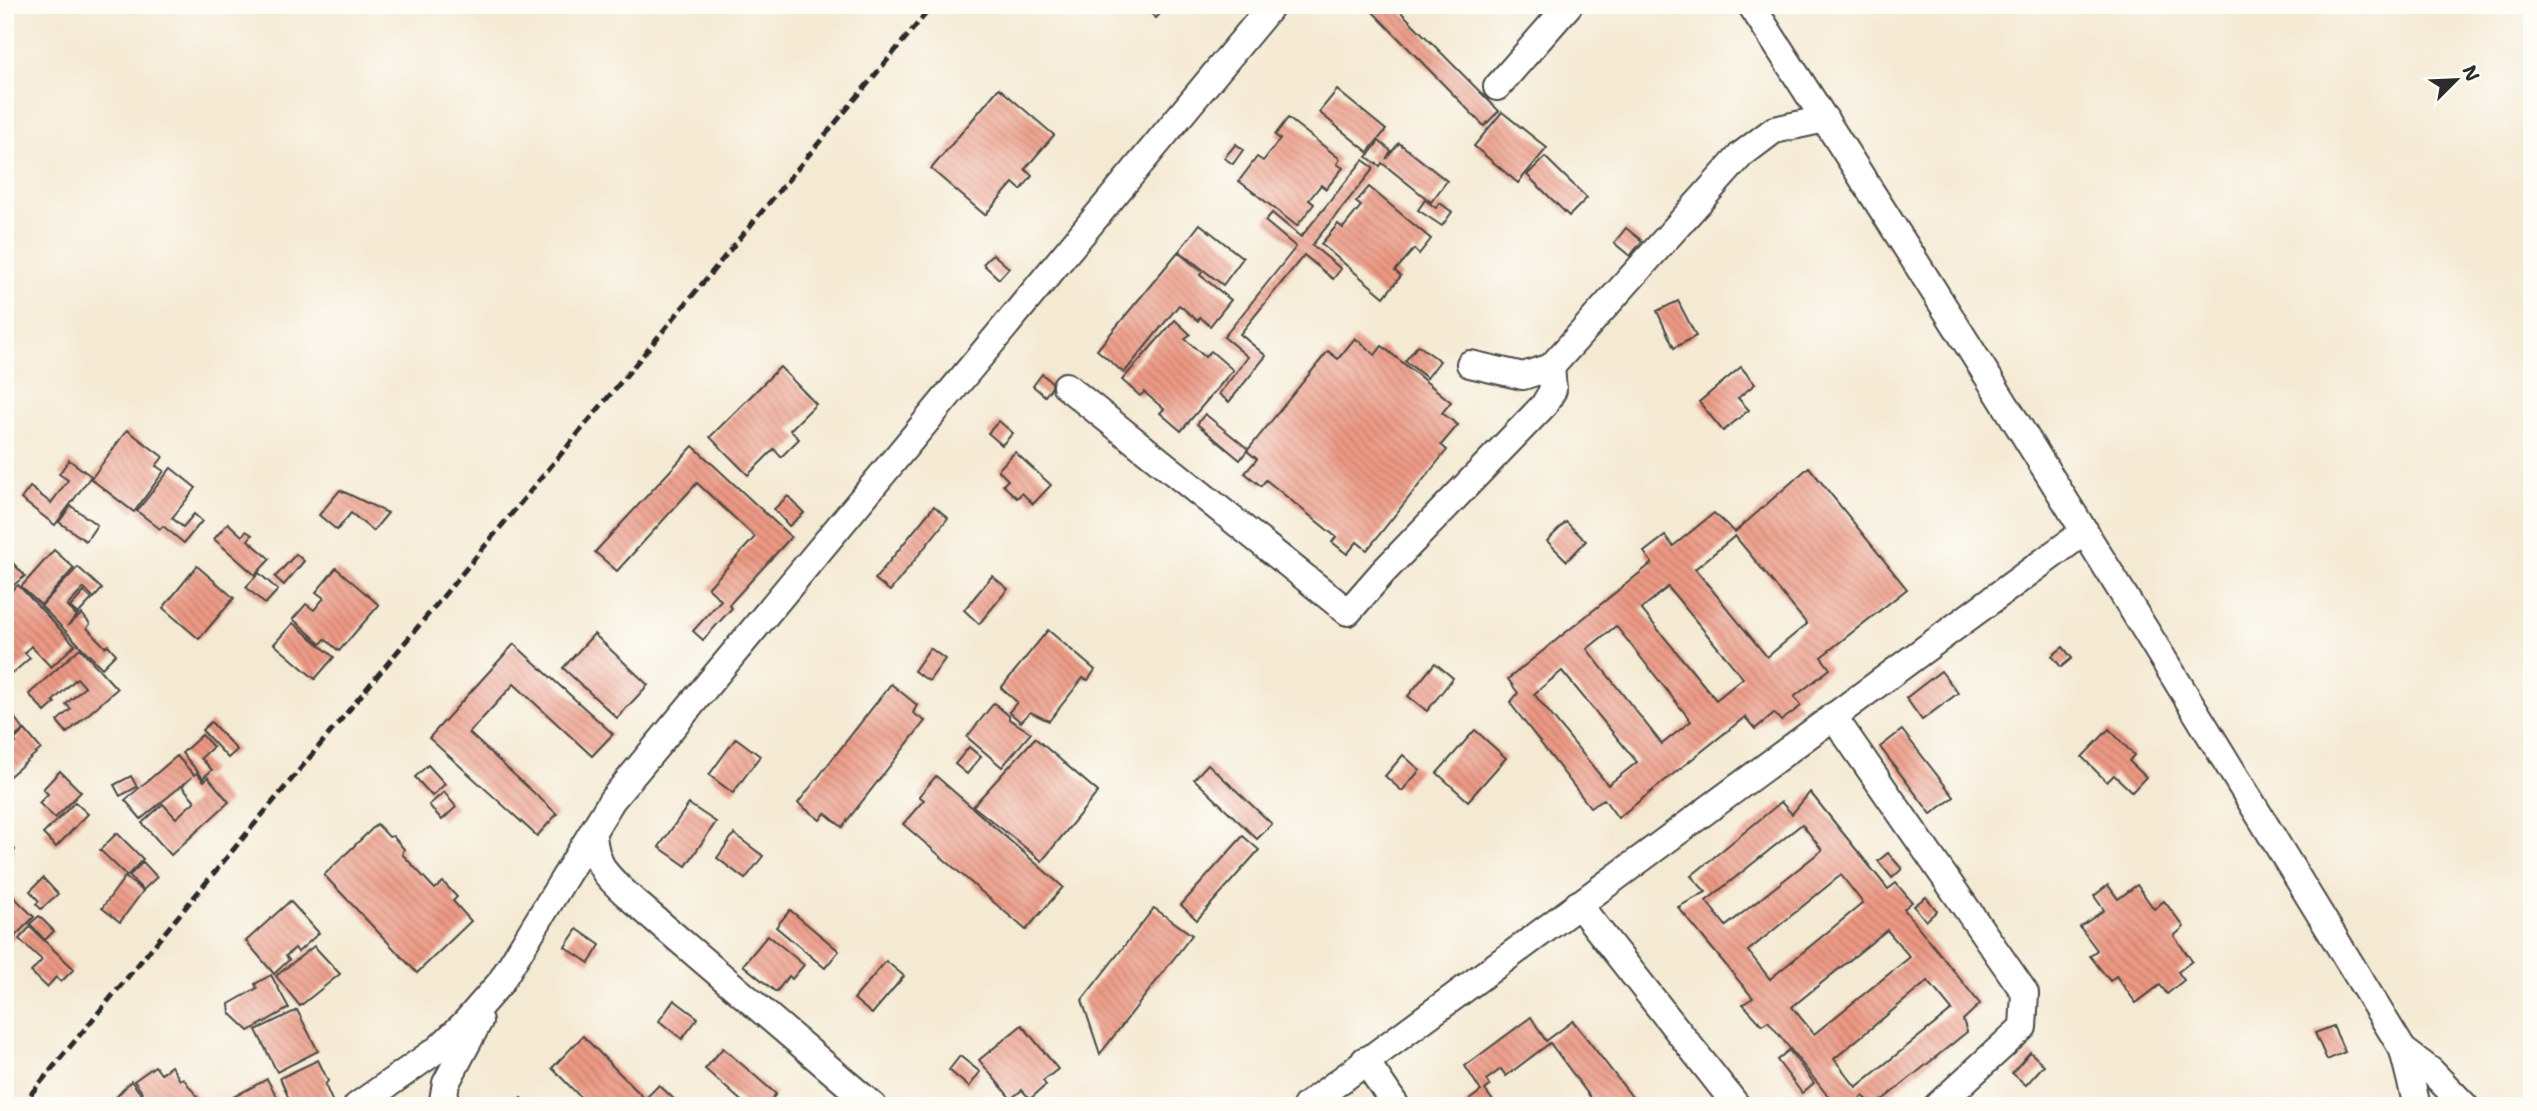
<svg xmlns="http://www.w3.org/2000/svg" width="2537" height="1111" viewBox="0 0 2537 1111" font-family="'Shantell Sans',sans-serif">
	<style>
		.building { fill: url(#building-back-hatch); fill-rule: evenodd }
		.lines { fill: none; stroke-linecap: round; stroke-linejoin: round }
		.minor-casing { stroke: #494844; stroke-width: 30 }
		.minor { stroke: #fff; stroke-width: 26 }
		.rail { stroke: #2b2b2b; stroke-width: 5; stroke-dasharray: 10 5; stroke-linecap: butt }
	</style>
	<defs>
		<pattern id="building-back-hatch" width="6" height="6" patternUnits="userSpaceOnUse" patternTransform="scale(1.75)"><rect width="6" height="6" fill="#ed9984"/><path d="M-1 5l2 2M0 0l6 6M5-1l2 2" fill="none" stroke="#c07d6c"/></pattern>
	</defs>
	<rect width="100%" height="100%" fill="#fdfcf7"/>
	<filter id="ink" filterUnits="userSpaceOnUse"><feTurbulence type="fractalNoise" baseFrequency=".0143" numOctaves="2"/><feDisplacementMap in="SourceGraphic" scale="14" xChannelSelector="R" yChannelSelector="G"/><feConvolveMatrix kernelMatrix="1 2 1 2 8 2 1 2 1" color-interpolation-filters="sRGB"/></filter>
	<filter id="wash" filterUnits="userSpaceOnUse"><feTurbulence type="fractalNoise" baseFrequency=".00686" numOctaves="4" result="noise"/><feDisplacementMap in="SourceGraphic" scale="28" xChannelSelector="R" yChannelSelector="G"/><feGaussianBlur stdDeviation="1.57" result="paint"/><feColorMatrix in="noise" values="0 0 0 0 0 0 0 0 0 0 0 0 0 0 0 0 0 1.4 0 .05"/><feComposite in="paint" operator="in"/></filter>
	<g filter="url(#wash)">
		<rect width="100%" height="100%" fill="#f4e9d2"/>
		<g id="blocks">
			<!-- building -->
			<g class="building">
				<polygon points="1142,5 1168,5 1156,18"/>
				<polygon points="1366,5 1394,5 1499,111 1484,126"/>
				<polygon points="999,88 1054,135 1025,169 1032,176 1021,190 1013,183 985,215 931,169"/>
				<polygon points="1337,90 1386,130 1368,152 1319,112"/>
				<polygon points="1502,112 1547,148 1518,183 1474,146"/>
				<polygon points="1288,118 1340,159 1337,164 1343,168 1326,189 1321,185 1309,200 1314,204 1297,226 1239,181 1257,157 1263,161 1280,139 1275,135"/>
				<polygon points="1379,141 1391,151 1386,159 1399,143 1447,181 1431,202 1382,163 1380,166 1367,157"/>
				<polygon points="1236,144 1243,150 1233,164 1224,158"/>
				<polygon points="1545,157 1587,198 1569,216 1527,175"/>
				<polygon points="1363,160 1374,168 1312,245 1341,269 1333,279 1304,255 1240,334 1266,356 1229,402 1219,394 1248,357 1224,337 1296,247 1265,221 1272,213 1301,237"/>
				<polygon points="1369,187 1431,239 1419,254 1414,249 1395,271 1401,276 1384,297 1321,244 1338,224 1343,228 1361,206 1356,202"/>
				<polygon points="1425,200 1436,208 1440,203 1452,212 1442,226 1418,210"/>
				<polygon points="1200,224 1243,258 1223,285 1179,251"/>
				<polygon points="1626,228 1642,241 1630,256 1614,243"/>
				<polygon points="1178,252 1202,272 1200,275 1231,300 1210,326 1200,317 1198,321 1179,305 1124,373 1097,350"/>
				<polygon points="993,254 1009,268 999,279 983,264"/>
				<polygon points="1678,301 1696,336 1674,348 1657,311"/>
				<polygon points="1175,320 1190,334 1185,339 1205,357 1211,351 1233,370 1181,431 1160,413 1164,409 1144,392 1140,396 1122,380"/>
				<polygon points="1355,338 1375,355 1382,346 1451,402 1442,413 1458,425 1441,445 1447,450 1367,550 1357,542 1347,554 1332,542 1336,537 1266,480 1261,486 1245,473 1257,459 1247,451 1328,351 1338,359"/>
				<polygon points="1418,345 1440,361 1427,378 1405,361"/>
				<polygon points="780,367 816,404 790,430 799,439 781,457 774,449 748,475 710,437"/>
				<polygon points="1741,367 1755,384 1738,398 1749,410 1723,431 1699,402"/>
				<polygon points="1042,374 1054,384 1045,396 1033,386"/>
				<polygon points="1205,414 1248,449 1240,460 1197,424"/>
				<polygon points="999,421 1013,433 1002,445 988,433"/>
				<polygon points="127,430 163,457 156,466 164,471 134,512 91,479"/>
				<polygon points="693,446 791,537 729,605 732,608 703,640 693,631 721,600 708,588 755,537 697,483 617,571 595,552"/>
				<polygon points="1015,452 1051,485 1033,504 1022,493 1017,498 1003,485 1008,480 998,470"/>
				<polygon points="69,460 91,476 55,525 21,499 30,487 51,503 68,480 59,474"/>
				<path d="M 1809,467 L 1907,589 L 1821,657 L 1830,669 L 1794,697 L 1801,706 L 1781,721 L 1774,713 L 1755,729 L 1745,717 L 1618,818 L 1604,799 L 1590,807 L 1510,703 L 1518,693 L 1508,679 L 1652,563 L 1644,552 L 1665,536 L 1673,546 L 1714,513 L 1735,532 ZM 1735,536 L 1807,624 L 1767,657 L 1695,569 ZM 1668,587 L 1743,678 L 1716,700 L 1641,609 ZM 1616,626 L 1691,721 L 1662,744 L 1587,649 ZM 1562,671 L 1637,762 L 1608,785 L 1534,694 Z"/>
				<polygon points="171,468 196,488 172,518 183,527 194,514 202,521 184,543 163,526 160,529 137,511"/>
				<polygon points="340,490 388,513 373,531 351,513 337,530 319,515"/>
				<polygon points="788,496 804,513 789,526 774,509"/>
				<polygon points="71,506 97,525 86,541 59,522"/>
				<polygon points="934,506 948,518 890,591 875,579"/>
				<polygon points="1566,522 1586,541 1567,561 1547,541"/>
				<polygon points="228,523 242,536 246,531 252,535 248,540 270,559 255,575 214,539"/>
				<polygon points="54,550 74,568 41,605 21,587"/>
				<polygon points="296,554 304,561 284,585 275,577"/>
				<polygon points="9,559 25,576 5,592 5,563"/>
				<polygon points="197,566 234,598 199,639 163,608"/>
				<polygon points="78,567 102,589 94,598 84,588 67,606 77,616 67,626 82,614 90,624 87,628 105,647 108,645 116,654 102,668 41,606"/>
				<polygon points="336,568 379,605 339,651 325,639 321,644 293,619 306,604 314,610 324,598 316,592"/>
				<polygon points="259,573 278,590 265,604 246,587"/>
				<polygon points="992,576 1008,589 979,624 964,610"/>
				<polygon points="18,585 75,645 51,667 31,646 25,653 30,658 13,673 5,665 5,596"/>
				<polygon points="84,592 92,599 78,614 70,607"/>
				<polygon points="293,623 334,657 315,679 274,644"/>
				<polygon points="1048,630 1095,670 1088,680 1083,678 1049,721 1030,712 1021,722 1009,712 1017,702 1001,688"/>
				<polygon points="594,634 648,685 617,718 563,668"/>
				<polygon points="514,644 613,734 592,756 514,684 469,733 557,814 537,836 429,738"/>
				<polygon points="2063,647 2072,658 2061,667 2052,656"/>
				<polygon points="80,648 117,689 67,733 57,721 71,709 66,704 85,687 77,678 53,701 55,703 45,712 29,694"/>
				<polygon points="930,648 945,659 929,681 914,671"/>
				<polygon points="1435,663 1453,678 1427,711 1408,696"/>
				<polygon points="1941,671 1958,693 1922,720 1906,698"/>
				<polygon points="891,684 917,705 913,713 925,721 842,827 825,813 820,820 798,803"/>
				<polygon points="994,703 1009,716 1009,719 1031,733 1002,767 967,737"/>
				<polygon points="5,706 24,730 5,744"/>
				<polygon points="211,722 237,750 228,758 202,730"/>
				<polygon points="2109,729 2134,755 2129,761 2146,777 2132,792 2114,775 2107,782 2082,757"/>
				<polygon points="25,730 41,749 5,780 5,753 16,743 14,740"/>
				<polygon points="1475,730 1506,758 1468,801 1437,773"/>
				<polygon points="1902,730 1954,797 1931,814 1880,747"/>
				<polygon points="202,735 213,747 201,758 212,770 203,778 182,753"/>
				<polygon points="736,738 760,756 733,793 709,775"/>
				<polygon points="1035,738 1098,792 1042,861 973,806"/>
				<polygon points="969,747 981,757 967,774 955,764"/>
				<polygon points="1403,755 1420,770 1402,791 1385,776"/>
				<polygon points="177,756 194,775 197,773 204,781 208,777 229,802 171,855 142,823 163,804 176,818 195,801 182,786 192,777 141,819 125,800"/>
				<polygon points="1208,764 1272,824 1257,839 1194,779"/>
				<polygon points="428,765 445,784 432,796 415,777"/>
				<polygon points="60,771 81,792 55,818 39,803 48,794 43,789"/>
				<polygon points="131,776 137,787 120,796 114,785"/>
				<polygon points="936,776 1063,887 1026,930 903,824 924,800 919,796"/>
				<polygon points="444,792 456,807 442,820 429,805"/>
				<path d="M 1810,792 L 1888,889 L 1896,883 L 1912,902 L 1904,909 L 1980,1004 L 1963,1020 L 1967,1032 L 1875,1106 L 1863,1096 L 1852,1106 L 1836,1106 L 1768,1021 L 1762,1025 L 1743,1004 L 1753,998 L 1678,907 L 1706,892 L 1691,876 L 1781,802 L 1792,814 ZM 1802,824 L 1822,850 L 1726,926 L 1706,901 ZM 1841,875 L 1863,903 L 1770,979 L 1748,951 ZM 1887,930 L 1910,957 L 1814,1034 L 1792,1007 ZM 1928,981 L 1952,1010 L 1856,1087 L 1834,1059 Z"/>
				<polygon points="75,802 88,814 56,847 43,834"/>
				<polygon points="689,804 716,822 686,866 659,847"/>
				<polygon points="377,824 389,837 393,836 404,849 402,854 435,889 443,882 457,897 453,901 471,921 417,973 324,875"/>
				<polygon points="117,833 143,859 127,876 100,850"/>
				<polygon points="734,834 763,856 745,879 717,858"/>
				<polygon points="1243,836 1259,850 1197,920 1181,905"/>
				<polygon points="5,838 15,850 5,859"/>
				<polygon points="1888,853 1902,869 1892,878 1878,861"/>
				<polygon points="143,862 157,877 143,890 129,876"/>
				<polygon points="125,877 143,891 120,922 102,908"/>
				<polygon points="43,878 58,894 41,909 36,904 39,901 30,891"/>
				<polygon points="2108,885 2118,899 2137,885 2154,909 2164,901 2184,927 2174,936 2192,961 2178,972 2184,980 2167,994 2160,985 2136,1003 2116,976 2110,981 2090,956 2097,950 2080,927 2104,910 2094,896"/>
				<polygon points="5,888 34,917 17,934 5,922"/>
				<polygon points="1926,897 1937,911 1926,921 1914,906"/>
				<polygon points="290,901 319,933 298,952 295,948 286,956 289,960 274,974 246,941"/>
				<polygon points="1154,908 1192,935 1100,1054 1082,1000"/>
				<polygon points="790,910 839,951 825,968 776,927"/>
				<polygon points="39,916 54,931 45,940 30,924"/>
				<polygon points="5,926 16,936 5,946"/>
				<polygon points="30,927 74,969 61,982 56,977 47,987 31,972 42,960 19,939"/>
				<polygon points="577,929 600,945 589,963 565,947"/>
				<polygon points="768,935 804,965 792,979 789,976 776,992 743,965"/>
				<polygon points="314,946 340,974 300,1006 276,976"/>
				<polygon points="886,961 904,976 872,1014 854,999"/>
				<polygon points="271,975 289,1008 249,1031 230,1013 229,1004 257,988 255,984"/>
				<polygon points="674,1000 698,1018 682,1039 659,1021"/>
				<polygon points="297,1010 318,1051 277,1072 256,1030"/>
				<polygon points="1531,1017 1546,1041 1573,1021 1639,1106 1597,1106 1550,1043 1506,1076 1501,1069 1486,1080 1490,1086 1485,1090 1497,1106 1461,1106 1481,1091 1465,1066"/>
				<polygon points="1022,1025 1058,1069 1043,1081 1046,1085 1030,1099 1022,1090 1011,1099 979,1060"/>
				<polygon points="2333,1026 2345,1052 2327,1060 2315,1033"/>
				<polygon points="583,1036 645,1099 659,1085 676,1101 671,1106 589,1106 552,1068"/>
				<polygon points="723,1048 776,1094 766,1106 747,1106 705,1069"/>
				<polygon points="1789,1050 1814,1083 1802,1093 1777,1060"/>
				<polygon points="2030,1052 2044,1065 2026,1085 2012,1073"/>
				<polygon points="960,1056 980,1072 969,1087 949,1070"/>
				<polygon points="318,1060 328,1081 325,1085 334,1105 292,1106 280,1078"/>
				<polygon points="155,1066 161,1074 171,1066 180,1080 183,1078 204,1106 152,1106 134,1081"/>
				<polygon points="267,1079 282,1106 229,1106 226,1101"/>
				<polygon points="131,1081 150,1106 108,1106"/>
				<polygon points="521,1098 529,1106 513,1106"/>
			</g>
		</g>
	</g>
	<g filter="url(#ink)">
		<use href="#blocks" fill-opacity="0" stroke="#494844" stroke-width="2"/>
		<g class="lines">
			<!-- minor casing -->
			<g class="minor-casing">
				<g id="minor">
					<path d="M 1751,5 C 1975,350 2189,700 2403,1050 L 2417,1106"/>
					<polyline points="1497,87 1569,5"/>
					<polyline points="1470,364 1523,376 1551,367 1741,155 1774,130 1825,119"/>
					<polyline points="1066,386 1348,612 1383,572 1544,405 1553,390 1551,367"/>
					<polyline points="1833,716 2025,993 2023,1027 1937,1106"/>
					<path d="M 593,835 C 596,870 610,879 635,902 L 873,1106"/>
					<polyline points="1578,904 1737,1106"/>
					<polyline points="2403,1050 2431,1071 2465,1106"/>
					<polyline points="1365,1060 1396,1106"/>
					<polyline points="357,1106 438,1049 465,1023 500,983 612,800 1272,5"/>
					<polyline points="442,1106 446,1083 479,1021"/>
					<polyline points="1306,1106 2085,531"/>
				</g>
			</g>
			<!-- minor -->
			<use href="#minor" class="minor"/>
			<!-- rail -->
			<polyline class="rail" points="21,1106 933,5"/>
		</g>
	</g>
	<!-- margin -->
	<rect width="2537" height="1111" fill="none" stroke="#fdfcf7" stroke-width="28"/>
	<!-- north arrow -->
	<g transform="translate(2456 80) rotate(66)" stroke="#fdfcf7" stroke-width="5" paint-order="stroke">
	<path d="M0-5L12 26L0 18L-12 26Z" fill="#2b2b2b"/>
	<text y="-10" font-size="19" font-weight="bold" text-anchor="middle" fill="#2b2b2b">N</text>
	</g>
</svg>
